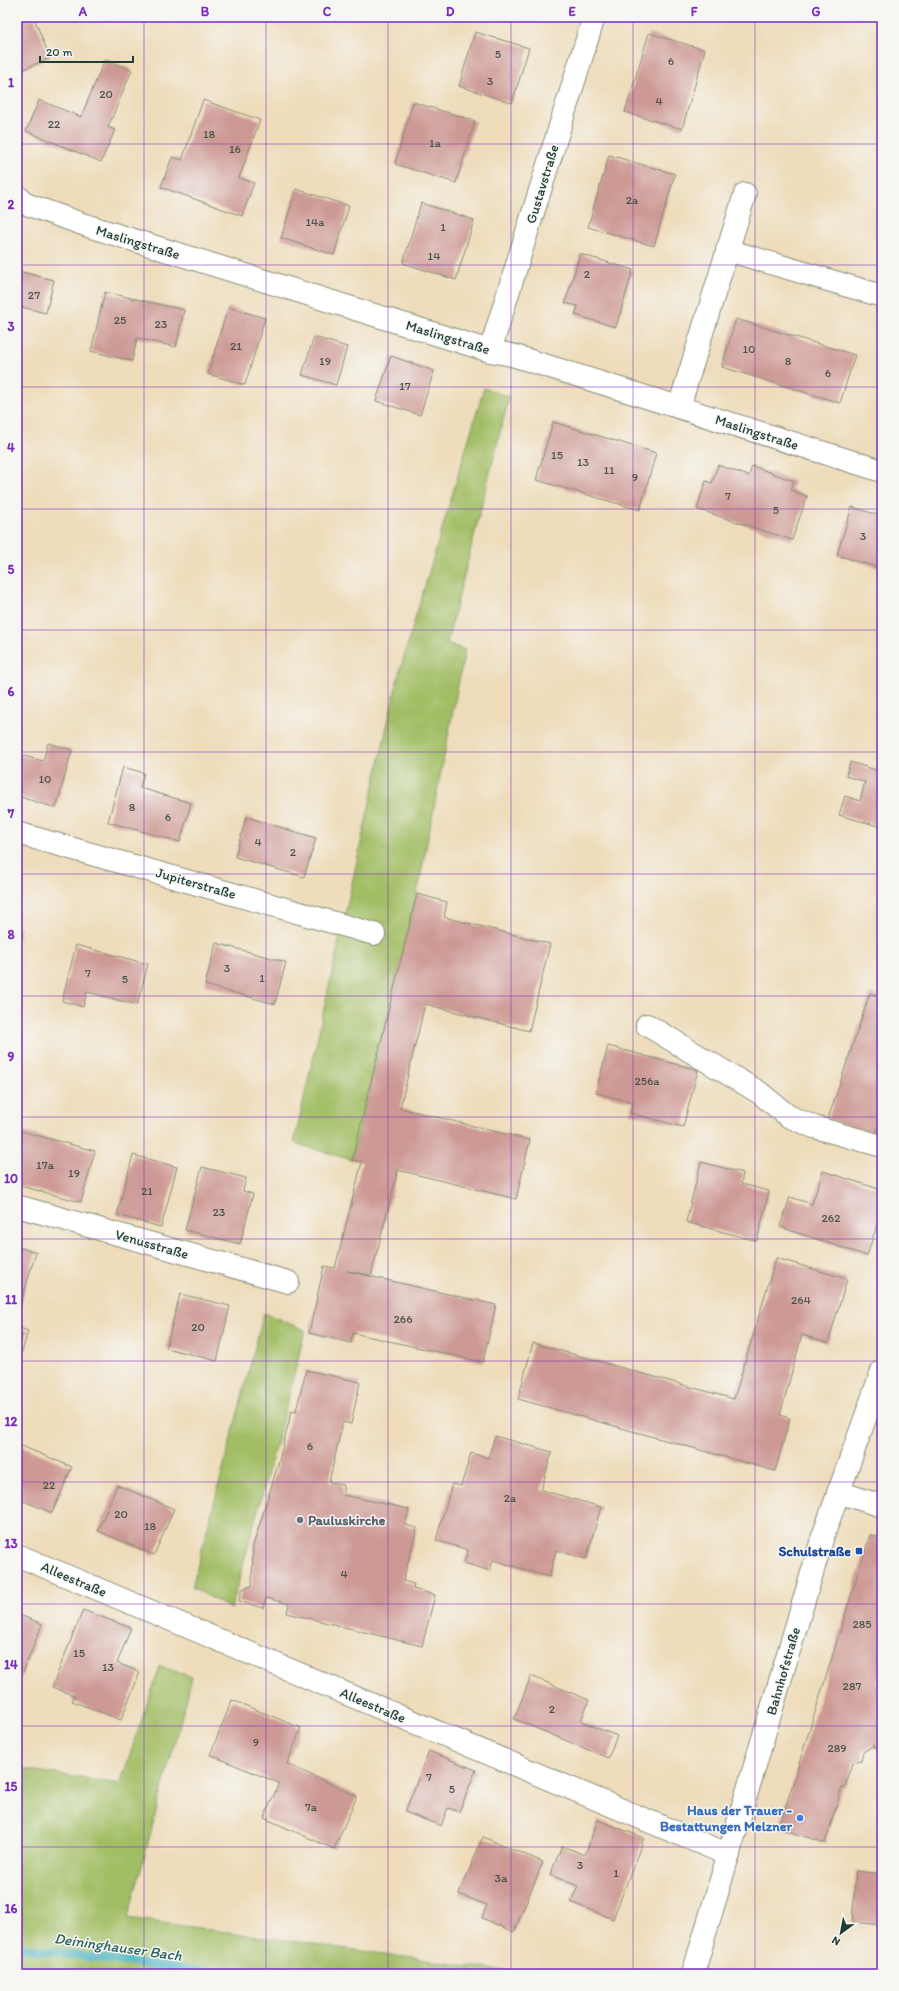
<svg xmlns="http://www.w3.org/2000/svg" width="899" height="1991" viewBox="0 0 899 1991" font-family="Itim,sans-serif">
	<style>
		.green { fill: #a2be65; stroke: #607e4c }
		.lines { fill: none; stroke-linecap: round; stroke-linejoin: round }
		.stream { stroke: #43b2be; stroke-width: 9 }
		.building { fill: #cd9994 }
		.minor-casing { stroke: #868c77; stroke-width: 24 }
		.major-casing { stroke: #868c77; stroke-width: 24 }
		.minor { stroke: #fff; stroke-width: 22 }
		.major { stroke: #fff; stroke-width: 22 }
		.grid { fill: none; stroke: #7b2cbf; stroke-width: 1; stroke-opacity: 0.55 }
		.worship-dot { fill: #6b7280; stroke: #f6f6f2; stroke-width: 1.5 }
		.transit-dot { fill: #1a4fb4; stroke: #f6f6f2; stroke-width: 1.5 }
		.shop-dot { fill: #3f7fe0; stroke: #f6f6f2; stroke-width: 1.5 }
		.labels { text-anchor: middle; stroke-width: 3; stroke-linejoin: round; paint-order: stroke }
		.number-label { font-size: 12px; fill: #4a544c }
		.street-label { font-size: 14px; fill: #1f3d34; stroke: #f6f6f2 }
		.worship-label { font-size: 14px; font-weight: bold; fill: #5b616d; stroke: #f6f6f2; text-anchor: start }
		.transit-label { font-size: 14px; font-weight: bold; fill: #164399; stroke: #f6f6f2; text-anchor: end }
		.shop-label { font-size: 14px; font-weight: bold; fill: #366cbe; stroke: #f6f6f2; text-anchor: end }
		.water-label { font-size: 15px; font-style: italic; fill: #2a605d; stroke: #f6f6f2 }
		.neatline { fill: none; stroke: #7b2cbf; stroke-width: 1.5 }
		.grid-label { font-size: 13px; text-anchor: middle; font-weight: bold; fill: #7b2cbf }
	</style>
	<rect width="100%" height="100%" fill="#f6f6f2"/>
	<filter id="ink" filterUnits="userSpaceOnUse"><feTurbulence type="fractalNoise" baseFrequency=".025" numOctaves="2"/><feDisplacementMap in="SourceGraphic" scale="8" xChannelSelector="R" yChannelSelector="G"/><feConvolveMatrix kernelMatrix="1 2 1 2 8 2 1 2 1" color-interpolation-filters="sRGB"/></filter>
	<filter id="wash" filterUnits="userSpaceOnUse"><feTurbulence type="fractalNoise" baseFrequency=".012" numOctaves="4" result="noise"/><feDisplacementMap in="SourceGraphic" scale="16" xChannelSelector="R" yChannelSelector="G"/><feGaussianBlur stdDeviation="0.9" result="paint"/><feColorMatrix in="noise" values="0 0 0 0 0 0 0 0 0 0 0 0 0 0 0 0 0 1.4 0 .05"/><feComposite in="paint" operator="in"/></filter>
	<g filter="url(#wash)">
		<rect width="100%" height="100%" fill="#eedcba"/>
		<!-- green -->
		<g class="green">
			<polygon points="484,388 509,397 447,643 465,650 417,894 352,1160 294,1143 399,673"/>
			<polygon points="264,1313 305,1330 287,1403 231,1609 192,1587"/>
			<polygon points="160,1666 192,1677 128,1918 525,1974 17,1974 17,1768 120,1784"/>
		</g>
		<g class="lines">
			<!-- stream -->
			<polyline class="stream" points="17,1947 216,1974"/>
		</g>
		<g id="blocks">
			<!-- building -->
			<g class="building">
				<polygon points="34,18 50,58 17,72 17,25"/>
				<polygon points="475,32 529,48 512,103 459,86"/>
				<polygon points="649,33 705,50 682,129 625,112"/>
				<polygon points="105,59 132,70 108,127 115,130 101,162 26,131 39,100 81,117"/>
				<polygon points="203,100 260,120 239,178 254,183 242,216 161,187 172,157 182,160"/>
				<polygon points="413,102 475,121 456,183 395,164"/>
				<polygon points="609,155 675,174 654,246 588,227"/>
				<polygon points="296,189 349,206 334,255 281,238"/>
				<polygon points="421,203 474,220 456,280 403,263"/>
				<polygon points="580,254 633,270 616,327 575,315 578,306 565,303"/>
				<polygon points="17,271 54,280 46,313 17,306"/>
				<polygon points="105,292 184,310 176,347 137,338 132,361 91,351"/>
				<polygon points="228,307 265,318 245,385 208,374"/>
				<polygon points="736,319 855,355 840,403 722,367"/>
				<polygon points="314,337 347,347 336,385 302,375"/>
				<polygon points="391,356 434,371 420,415 376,401"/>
				<polygon points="882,409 882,420 879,419"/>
				<polygon points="553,422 656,453 640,510 536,480"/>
				<polygon points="718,465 749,476 752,466 794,481 791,490 807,496 792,540 697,509 706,481 712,483"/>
				<polygon points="852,507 882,516 882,569 837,555"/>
				<polygon points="48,743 72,750 56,808 17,796 17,754 43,761"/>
				<polygon points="850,762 882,772 882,827 839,815 845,796 860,801 865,782 846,776"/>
				<polygon points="123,767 144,773 140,788 191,803 180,842 108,822"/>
				<polygon points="246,817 316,838 304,877 235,857"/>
				<polygon points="417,894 447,902 444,917 550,944 529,1031 425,1004 400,1108 530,1140 516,1199 398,1170 371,1275 347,1271 496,1305 483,1362 353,1333 351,1343 309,1333 324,1266 335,1268 362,1162 352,1160"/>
				<polygon points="17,926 21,927 18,939 17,939"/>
				<polygon points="216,943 286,962 275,1004 205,985"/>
				<polygon points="76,945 148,964 137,1005 87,992 83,1007 62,1001"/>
				<polygon points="870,993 882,997 882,1116 875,1135 828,1119"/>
				<polygon points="608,1046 698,1070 683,1127 630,1113 633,1102 596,1093"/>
				<polygon points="17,1130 95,1151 81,1202 17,1185"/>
				<polygon points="133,1155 177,1167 161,1227 117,1215"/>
				<polygon points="701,1162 743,1173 741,1184 769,1191 757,1241 686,1222"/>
				<polygon points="202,1167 246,1178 243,1191 253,1194 240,1244 185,1230"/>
				<polygon points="823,1171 882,1190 882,1209 867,1256 780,1227 790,1197 812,1204"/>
				<polygon points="17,1247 36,1252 17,1316"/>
				<polygon points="776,1258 847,1279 828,1343 802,1335 780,1415 790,1418 775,1471 518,1399 533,1343 734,1399"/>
				<polygon points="180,1294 230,1306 217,1361 166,1348"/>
				<polygon points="17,1327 28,1331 22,1352 17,1351"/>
				<polygon points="306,1370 360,1382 351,1424 343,1422 329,1482 343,1485 343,1495 409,1509 405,1525 417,1528 403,1581 414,1584 413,1589 435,1595 422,1646 287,1613 289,1604 266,1598 263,1608 239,1601 242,1589 252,1586 253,1546 277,1468 292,1410 296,1411"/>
				<polygon points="495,1436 552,1452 541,1490 601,1507 586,1559 556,1550 549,1577 493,1560 490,1571 464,1563 468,1550 436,1540 452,1484 461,1486 471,1453 488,1458"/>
				<polygon points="19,1445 72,1467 52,1513 17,1498 17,1450"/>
				<polygon points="117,1485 174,1509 154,1555 98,1531"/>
				<polygon points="870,1535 882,1538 882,1668 877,1683 882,1687 882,1695 880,1698 882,1702 882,1749 874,1747 874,1745 863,1752 861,1761 853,1763 845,1787 842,1787 825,1843 779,1828"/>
				<polygon points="83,1610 131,1628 117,1663 140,1672 121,1720 72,1701 75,1696 52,1687"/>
				<polygon points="17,1614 42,1624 22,1675 17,1673"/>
				<polygon points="531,1676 589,1700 581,1721 617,1736 608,1758 514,1719"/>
				<polygon points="232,1700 301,1728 287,1764 357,1796 334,1849 264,1818 279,1783 210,1755"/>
				<polygon points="429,1751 476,1770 459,1812 448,1808 441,1826 405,1812"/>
				<polygon points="598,1820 644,1838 613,1919 571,1902 578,1886 550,1875 562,1846 585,1855"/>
				<polygon points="483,1837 543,1862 514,1932 482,1918 487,1905 459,1894"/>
				<polygon points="856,1871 882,1874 882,1925 852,1922"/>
			</g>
		</g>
	</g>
	<g filter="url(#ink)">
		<use href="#blocks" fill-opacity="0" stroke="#868c77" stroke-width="1"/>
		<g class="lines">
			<!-- minor casing -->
			<g class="minor-casing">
				<g id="minor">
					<polyline points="17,196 26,204 85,225 490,351 512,355 882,471"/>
					<polyline points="727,250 882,296"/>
					<polyline points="490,351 594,17"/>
					<polyline points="679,407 745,194"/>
					<polyline points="17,833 374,934"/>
					<polyline points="647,1025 760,1093 788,1116 814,1127 882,1146"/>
					<polyline points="17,1206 288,1282"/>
					<polyline points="838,1492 882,1506"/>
					<polyline points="17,1555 729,1855"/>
				</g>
			</g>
			<!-- major casing -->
			<g class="major-casing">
				<polyline id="major" points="693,1974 823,1536 882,1371"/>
			</g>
			<!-- minor -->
			<use href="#minor" class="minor"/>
			<!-- major -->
			<use href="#major" class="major"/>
		</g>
	</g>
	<!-- grid -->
	<path class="grid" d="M 144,17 L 144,1974M 266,17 L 266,1974M 388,17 L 388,1974M 511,17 L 511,1974M 633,17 L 633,1974M 755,17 L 755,1974M 17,144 L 882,144M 17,265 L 882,265M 17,387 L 882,387M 17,509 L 882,509M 17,630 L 882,630M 17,752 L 882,752M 17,874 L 882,874M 17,996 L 882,996M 17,1117 L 882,1117M 17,1239 L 882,1239M 17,1361 L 882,1361M 17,1482 L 882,1482M 17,1604 L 882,1604M 17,1726 L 882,1726M 17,1847 L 882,1847"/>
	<!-- markers -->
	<circle class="worship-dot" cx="300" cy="1520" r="4"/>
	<rect class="transit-dot" x="855" y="1547" width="8" height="8" rx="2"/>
	<circle class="shop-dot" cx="800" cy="1818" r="4"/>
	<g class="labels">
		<!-- number labels -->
		<g class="number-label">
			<text x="498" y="58">5</text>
			<text x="671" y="65">6</text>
			<text x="490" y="85">3</text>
			<text x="106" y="98">20</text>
			<text x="659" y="105">4</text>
			<text x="54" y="128">22</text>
			<text x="209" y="138">18</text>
			<text x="435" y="147">1a</text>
			<text x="235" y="153">16</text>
			<text x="632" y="204">2a</text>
			<text x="315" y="226">14a</text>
			<text x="443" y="231">1</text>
			<text x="434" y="260">14</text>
			<text x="587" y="278">2</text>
			<text x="34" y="299">27</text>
			<text x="120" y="324">25</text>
			<text x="161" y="328">23</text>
			<text x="236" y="350">21</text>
			<text x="749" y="353">10</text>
			<text x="325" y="365">19</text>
			<text x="788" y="365">8</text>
			<text x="828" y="377">6</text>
			<text x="405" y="390">17</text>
			<text x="557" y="459">15</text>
			<text x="583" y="466">13</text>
			<text x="609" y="474">11</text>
			<text x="635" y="481">9</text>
			<text x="728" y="500">7</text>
			<text x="776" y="514">5</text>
			<text x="863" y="540">3</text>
			<text x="45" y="783">10</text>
			<text x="132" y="811">8</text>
			<text x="168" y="821">6</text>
			<text x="258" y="846">4</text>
			<text x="293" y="856">2</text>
			<text x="227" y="972">3</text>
			<text x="88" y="977">7</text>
			<text x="262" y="982">1</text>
			<text x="125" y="983">5</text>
			<text x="647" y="1085">256a</text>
			<text x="45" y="1169">17a</text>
			<text x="74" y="1177">19</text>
			<text x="147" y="1195">21</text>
			<text x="219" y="1216">23</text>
			<text x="831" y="1222">262</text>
			<text x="801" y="1304">264</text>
			<text x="403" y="1323">266</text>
			<text x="198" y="1331">20</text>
			<text x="310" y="1450">6</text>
			<text x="49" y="1489">22</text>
			<text x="510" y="1502">2a</text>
			<text x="121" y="1518">20</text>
			<text x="150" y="1530">18</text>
			<text x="344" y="1578">4</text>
			<text x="862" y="1628">285</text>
			<text x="79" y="1657">15</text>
			<text x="108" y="1671">13</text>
			<text x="852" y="1690">287</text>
			<text x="552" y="1713">2</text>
			<text x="256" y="1746">9</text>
			<text x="837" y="1752">289</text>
			<text x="429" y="1781">7</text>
			<text x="452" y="1793">5</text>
			<text x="311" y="1811">7a</text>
			<text x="580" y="1869">3</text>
			<text x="616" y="1877">1</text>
			<text x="501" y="1882">3a</text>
		</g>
		<!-- street labels -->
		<g class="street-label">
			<text transform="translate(542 184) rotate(-73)" y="5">Gustavstraße</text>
			<text transform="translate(138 242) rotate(17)" y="5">Maslingstraße</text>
			<text transform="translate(448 337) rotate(17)" y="5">Maslingstraße</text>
			<text transform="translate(757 432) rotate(18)" y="5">Maslingstraße</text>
			<text transform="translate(196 883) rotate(16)" y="5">Jupiterstraße</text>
			<text transform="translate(152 1244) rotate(16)" y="5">Venusstraße</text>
			<text transform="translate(74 1579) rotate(23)" y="5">Alleestraße</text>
			<text transform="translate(783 1671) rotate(-74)" y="5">Bahnhofstraße</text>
			<text transform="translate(373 1705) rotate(23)" y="5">Alleestraße</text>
		</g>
		<!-- worship labels -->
		<g class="worship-label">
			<text x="308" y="1525">Pauluskirche</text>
		</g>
		<!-- transit labels -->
		<g class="transit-label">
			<text x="851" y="1556">Schulstraße</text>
		</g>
		<!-- shop labels -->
		<g class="shop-label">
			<text x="792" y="1815">Haus der Trauer -<tspan x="792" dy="16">Bestattungen Melzner</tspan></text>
		</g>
		<!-- water labels -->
		<g class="water-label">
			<text transform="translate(118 1947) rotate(8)" y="5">Deininghauser Bach</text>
		</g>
	</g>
	<!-- margin -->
	<rect width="899" height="1991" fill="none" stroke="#f6f6f2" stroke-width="44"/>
	<!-- north arrow -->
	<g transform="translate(841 1933) rotate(212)" stroke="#f6f6f2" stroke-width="3" paint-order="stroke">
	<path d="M0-3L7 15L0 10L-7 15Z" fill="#1f3d34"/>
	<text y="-6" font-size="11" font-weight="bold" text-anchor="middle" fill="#1f3d34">N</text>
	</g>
	<!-- scale -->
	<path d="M40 56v6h93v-6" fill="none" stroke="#1f3d34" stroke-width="2"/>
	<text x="46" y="56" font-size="12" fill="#1f3d34" stroke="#f6f6f2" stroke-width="3" paint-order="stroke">20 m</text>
	<rect x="22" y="22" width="855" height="1947" class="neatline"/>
	<g class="grid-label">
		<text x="83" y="16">A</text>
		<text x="205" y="16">B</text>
		<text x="327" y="16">C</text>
		<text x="450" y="16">D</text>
		<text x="572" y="16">E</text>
		<text x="694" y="16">F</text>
		<text x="816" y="16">G</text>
		<text x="11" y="87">1</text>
		<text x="11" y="209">2</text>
		<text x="11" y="331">3</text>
		<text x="11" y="452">4</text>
		<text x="11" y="574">5</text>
		<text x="11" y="696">6</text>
		<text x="11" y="818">7</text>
		<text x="11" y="939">8</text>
		<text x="11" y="1061">9</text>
		<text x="11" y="1183">10</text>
		<text x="11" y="1304">11</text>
		<text x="11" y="1426">12</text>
		<text x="11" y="1548">13</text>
		<text x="11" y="1669">14</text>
		<text x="11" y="1791">15</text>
		<text x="11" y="1913">16</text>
	</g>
</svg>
